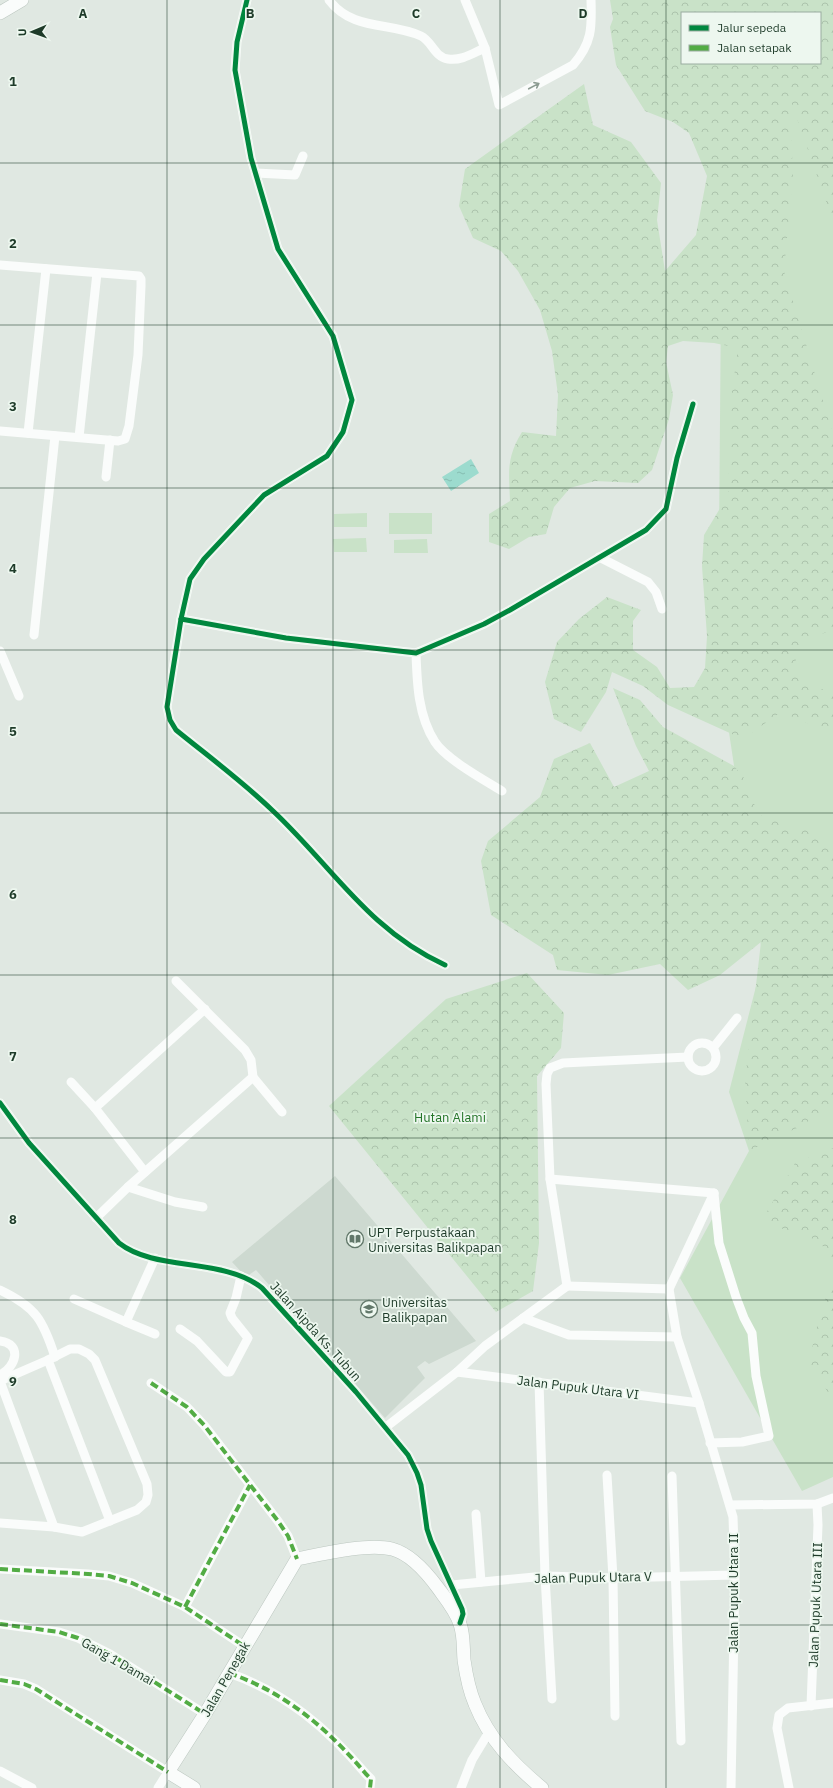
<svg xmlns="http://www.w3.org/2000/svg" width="833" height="1788" viewBox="0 0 833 1788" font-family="'IBM Plex Sans',sans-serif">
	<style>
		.built { fill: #cdd9d0 }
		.green { fill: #c9e2c8 }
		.forest { fill: url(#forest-crowns); fill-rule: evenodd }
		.water { fill: url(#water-ripples) }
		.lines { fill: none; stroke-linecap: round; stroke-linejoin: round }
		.secondary-casing { stroke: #bcc7c0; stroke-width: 14 }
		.street { stroke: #fafcfb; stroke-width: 9 }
		.secondary { stroke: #fafcfb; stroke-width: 13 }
		.quiet { stroke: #52ac44; stroke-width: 4; stroke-dasharray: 8 4; stroke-linecap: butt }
		.cycleway-casing { stroke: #edf7ef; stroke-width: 8 }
		.cycleway { stroke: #00873e; stroke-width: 5 }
		.oneway { stroke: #8c9c92 }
		.grid { fill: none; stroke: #1e3b29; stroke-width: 1; stroke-opacity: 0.55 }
		.labels { text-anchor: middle; stroke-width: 3.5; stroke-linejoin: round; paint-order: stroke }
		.park-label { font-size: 13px; fill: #257529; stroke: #edf7ef }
		.poi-label { font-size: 13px; fill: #1e3b29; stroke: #edf7ef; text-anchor: start }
		.street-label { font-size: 13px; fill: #1e3b29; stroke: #edf7ef }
		.grid-label { font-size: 13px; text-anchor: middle; font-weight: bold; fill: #1e3b29; stroke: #edf7ef; stroke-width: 3.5; stroke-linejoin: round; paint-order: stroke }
	</style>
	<defs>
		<pattern id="forest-crowns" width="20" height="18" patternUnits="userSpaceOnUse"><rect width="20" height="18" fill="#c9e2c8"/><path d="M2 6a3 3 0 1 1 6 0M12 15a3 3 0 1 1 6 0" fill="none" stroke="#acc3ac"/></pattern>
		<pattern id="water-ripples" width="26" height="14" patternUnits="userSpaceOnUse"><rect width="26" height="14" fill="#9cdbce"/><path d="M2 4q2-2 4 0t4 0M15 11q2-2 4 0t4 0" fill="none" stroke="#86bdb1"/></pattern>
	</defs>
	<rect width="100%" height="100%" fill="#e0e8e2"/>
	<!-- built -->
	<polygon class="built" points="335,1176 476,1341 429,1364 425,1361 417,1367 425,1378 385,1418 256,1270 246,1277 232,1262"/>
	<!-- green -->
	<g class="green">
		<polygon points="833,0 833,1477 802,1491 680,1278 749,1151 729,1092 763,959 718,659 723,63 820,63 820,13"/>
		<polygon points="367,513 367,527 334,527 334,514"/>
		<rect x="389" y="513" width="43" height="21"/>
		<polygon points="366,538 367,552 334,552 333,539"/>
		<polygon points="427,539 428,553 394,553 394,540"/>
	</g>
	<!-- forest -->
	<g class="forest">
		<path d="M 610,0 L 833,0 L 833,221 L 789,96 L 793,174 L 784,271 L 833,434 L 833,631 L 807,637 L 793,666 L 811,687 L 833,691 L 833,729 L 819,728 L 781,712 L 743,739 L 668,705 L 643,686 L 612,672 L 606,692 L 581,732 L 554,719 L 545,682 L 557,642 L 579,619 L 607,597 L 641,610 L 633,621 L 633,650 L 657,667 L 670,688 L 694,687 L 705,668 L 707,636 L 702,566 L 704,535 L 728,495 L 732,391 L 738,348 L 714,343 L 683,341 L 668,346 L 666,362 L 673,395 L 669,419 L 652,470 L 638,483 L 595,481 L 570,488 L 554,507 L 546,534 L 529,537 L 509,549 L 489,542 L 489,514 L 510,501 C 509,472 506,458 522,432 L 556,436 L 558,395 L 552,351 L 540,310 L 518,271 L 501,251 L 473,238 L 459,206 L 465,169 L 584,84 L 593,125 L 631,142 L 661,183 L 657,220 L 665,271 L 696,235 L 707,176 L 689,133 L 673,122 L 645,111 L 616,65 L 610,27 L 613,19 ZM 682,13 L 820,13 L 820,63 L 682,63 Z"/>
		<polygon points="613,688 640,700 663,727 734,766 744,778 751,799 763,818 803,828 833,850 833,1106 799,1127 749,1151 745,1080 761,942 720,975 688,990 660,964 608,975 557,970 553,955 491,915 481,861 488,841 540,797 554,759 590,743 614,787 649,771 636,746"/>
		<polygon points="527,973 564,1013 561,1048 537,1076 539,1243 533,1291 496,1312 329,1106 446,999"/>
		<polygon points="833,1148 833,1266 820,1241 774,1226 764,1217 795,1163"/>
		<polygon points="833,1275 833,1393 829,1394 809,1362 818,1322"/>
	</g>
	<!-- water -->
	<polygon class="water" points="471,459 479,473 451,491 442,477"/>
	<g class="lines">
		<!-- secondary casing -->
		<g class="secondary-casing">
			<g id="secondary">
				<polyline points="0,13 22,0"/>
				<path d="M 194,1788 L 168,1772 L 205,1714 L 297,1559 C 322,1554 367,1543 392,1549 C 411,1554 427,1573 438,1588 C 446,1599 456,1611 460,1624 C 464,1635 463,1647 464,1660 C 466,1674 469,1690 475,1704 C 489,1739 513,1764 542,1788"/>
			</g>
		</g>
		<!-- street -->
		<g class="street">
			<path d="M 247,0 L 237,42 L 235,70 L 251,158 L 278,249 L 333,336 L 352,400 L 343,432 L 327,456 L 264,495 L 204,559 L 190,579 L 181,619 L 167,707 L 170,720 L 176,730 C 208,756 242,781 272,810 C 331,865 368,930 445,965"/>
			<path d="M 329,0 C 352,31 391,22 421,36 C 432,41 434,57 448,59 C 462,61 473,53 485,48 L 465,0"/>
			<path d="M 485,48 L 499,105 L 573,65 C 592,43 592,28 591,0"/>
			<polyline points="256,173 295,175 303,156"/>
			<polyline points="0,265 139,276 141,279 141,286 138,355 129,426 125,439 118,441 0,431"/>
			<polyline points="28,433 46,269"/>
			<polyline points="79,437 97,273"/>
			<polyline points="106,477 110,440"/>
			<polyline points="599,557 648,582 656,592 662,609"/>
			<polyline points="181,619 286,638 416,653 484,624 510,610 646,530 666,509 677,458 693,404"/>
			<polyline points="34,635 55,436"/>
			<polyline points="0,651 19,696"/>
			<path d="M 416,653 C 417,683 418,716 435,742 C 446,759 484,780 502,791"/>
			<polyline points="176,981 245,1050 251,1060 253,1077 282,1112"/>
			<circle cx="702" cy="1057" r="14"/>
			<polyline points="713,1048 737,1018"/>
			<polyline points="71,1082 95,1108"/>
			<path d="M 0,1103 L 29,1143 L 119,1243 C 156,1272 223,1257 262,1288 L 356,1392 L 408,1455 L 417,1473 L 421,1485 L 427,1529 L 431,1541 L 462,1609 L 463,1614 L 460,1623"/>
			<polyline points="145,1172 95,1108 205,1009"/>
			<polyline points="550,1179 714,1193"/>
			<polyline points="128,1187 175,1202 203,1207"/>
			<polyline points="714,1193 669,1289 677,1337 699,1403 733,1517 735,1575 731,1788"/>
			<polyline points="96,1218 128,1187 253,1077"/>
			<polyline points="567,1286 669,1289"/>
			<path d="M 0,1290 C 36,1307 43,1320 55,1357"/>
			<polyline points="74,1299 126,1322"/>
			<polyline points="523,1318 569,1335 677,1337"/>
			<polyline points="180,1329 197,1341 226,1372 230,1372 248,1338 232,1318 230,1313 236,1298 241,1276"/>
			<polyline points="155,1334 126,1322 155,1258"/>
			<path d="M 0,1341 C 23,1344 16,1367 0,1375"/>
			<polyline points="48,1360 110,1521"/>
			<polyline points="457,1372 699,1403"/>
			<polyline points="0,1381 48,1360 70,1349 79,1349 89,1354 95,1360 147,1484 148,1495 146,1502 137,1510 82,1532 54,1527 0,1523"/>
			<polyline points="0,1381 54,1527"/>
			<polyline points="539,1382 545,1576 552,1699"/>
			<polyline points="151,1383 187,1407 204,1425 278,1521 288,1536 297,1559"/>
			<polyline points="386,1427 457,1372 485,1346 567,1286 550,1179 546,1084 547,1074 550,1068 563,1063 688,1057"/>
			<polyline points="710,1443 742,1442 769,1436 756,1376 752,1333 744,1318 736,1297 719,1243 714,1194"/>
			<polyline points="607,1475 613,1578 615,1716"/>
			<polyline points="672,1476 681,1741"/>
			<polyline points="730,1505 817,1504 833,1498"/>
			<polyline points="476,1514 481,1582"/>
			<polyline points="0,1569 88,1574 109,1576 132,1583 185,1607 244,1646"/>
			<polyline points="452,1585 545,1576 613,1578 735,1575"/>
			<polyline points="185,1607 250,1485"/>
			<polyline points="0,1624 59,1632 78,1638 110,1654 205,1714"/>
			<path d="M 229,1673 C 286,1693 327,1728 366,1774 L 371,1779 L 370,1788"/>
			<polyline points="0,1680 24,1684 36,1689 168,1772 158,1788"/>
			<polyline points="811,1706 818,1525 817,1504"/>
			<polyline points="0,1771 32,1788"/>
			<polyline points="461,1788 472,1760 489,1732"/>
			<polyline points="789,1788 777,1728 779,1715 788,1708 833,1703"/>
		</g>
		<!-- secondary -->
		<use href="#secondary" class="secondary"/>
		<!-- quiet -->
		<g class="quiet">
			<polyline points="151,1383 187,1407 204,1425 278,1521 288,1536 297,1559"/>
			<polyline points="0,1569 88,1574 109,1576 132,1583 185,1607 244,1646"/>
			<polyline points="185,1607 250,1485"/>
			<polyline points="0,1624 59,1632 78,1638 110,1654 205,1714"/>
			<path d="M 229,1673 C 286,1693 327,1728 366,1774 L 371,1779 L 370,1788"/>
			<polyline points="0,1680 24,1684 36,1689 168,1772"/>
		</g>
		<!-- cycleway casing -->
		<g class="cycleway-casing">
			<g id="cycleway">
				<path d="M 247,0 L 237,42 L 235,70 L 251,158 L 278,249 L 333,336 L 352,400 L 343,432 L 327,456 L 264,495 L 204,559 L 190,579 L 181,619 L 167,707 L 170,720 L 176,730 C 208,756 242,781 272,810 C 331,865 368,930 445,965"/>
				<polyline points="181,619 286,638 416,653 484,624 510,610 646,530 666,509 677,458 693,404"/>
				<path d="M 0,1103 L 29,1143 L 119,1243 C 156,1272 223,1257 262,1288 L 356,1392 L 408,1455 L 417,1473 L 421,1485 L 427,1529 L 431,1541 L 462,1609 L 463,1614 L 460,1623"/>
			</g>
		</g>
		<!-- cycleway -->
		<use href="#cycleway" class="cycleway"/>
	</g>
	<!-- one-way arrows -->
	<defs><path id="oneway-shaft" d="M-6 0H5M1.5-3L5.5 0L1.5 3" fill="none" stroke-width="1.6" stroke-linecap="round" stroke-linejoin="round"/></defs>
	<use class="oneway" href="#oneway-shaft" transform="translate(534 86) rotate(-28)"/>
	<!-- grid -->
	<path class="grid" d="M 167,0 L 167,1788M 333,0 L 333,1788M 500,0 L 500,1788M 666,0 L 666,1788M 0,163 L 833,163M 0,325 L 833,325M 0,488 L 833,488M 0,650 L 833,650M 0,813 L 833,813M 0,975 L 833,975M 0,1138 L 833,1138M 0,1300 L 833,1300M 0,1463 L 833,1463M 0,1625 L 833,1625"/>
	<!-- icons -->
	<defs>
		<g id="library-ring" transform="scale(0.9)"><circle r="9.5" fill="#edf7ef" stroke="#62786a" stroke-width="1.5"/><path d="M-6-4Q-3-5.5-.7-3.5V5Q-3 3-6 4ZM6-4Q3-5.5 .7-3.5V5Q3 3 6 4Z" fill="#62786a"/></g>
		<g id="university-ring" transform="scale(0.9)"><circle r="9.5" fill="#edf7ef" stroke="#62786a" stroke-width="1.5"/><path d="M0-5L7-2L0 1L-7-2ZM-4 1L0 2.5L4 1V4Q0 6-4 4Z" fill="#62786a"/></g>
	</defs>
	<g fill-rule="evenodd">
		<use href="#library-ring" x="355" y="1239"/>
		<use href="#university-ring" x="369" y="1309"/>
	</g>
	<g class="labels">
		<!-- park labels -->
		<g class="park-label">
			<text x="450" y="1122">Hutan Alami</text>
		</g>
		<!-- poi labels -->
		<g class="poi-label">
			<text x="368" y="1237">UPT Perpustakaan<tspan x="368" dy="15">Universitas Balikpapan</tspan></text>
			<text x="382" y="1307">Universitas<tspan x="382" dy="15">Balikpapan</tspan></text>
		</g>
		<!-- street labels -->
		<g class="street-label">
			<text transform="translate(316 1331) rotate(48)" y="5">Jalan Aipda Ks. Tubun</text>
			<text transform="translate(578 1387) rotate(7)" y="5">Jalan Pupuk Utara VI</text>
			<text transform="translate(593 1577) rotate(-1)" y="5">Jalan Pupuk Utara V</text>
			<text transform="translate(733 1593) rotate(-90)" y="5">Jalan Pupuk Utara II</text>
			<text transform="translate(815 1605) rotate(-88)" y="5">Jalan Pupuk Utara III</text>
			<text transform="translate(118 1661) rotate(30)" y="5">Gang 1 Damai</text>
			<text transform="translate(225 1679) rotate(-60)" y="5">Jalan Penegak</text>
		</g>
	</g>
	<g class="grid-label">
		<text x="83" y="18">A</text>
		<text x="250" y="18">B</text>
		<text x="416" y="18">C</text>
		<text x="583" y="18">D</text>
		<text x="13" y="86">1</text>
		<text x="13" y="248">2</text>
		<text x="13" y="411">3</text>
		<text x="13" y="573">4</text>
		<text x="13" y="736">5</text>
		<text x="13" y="899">6</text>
		<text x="13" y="1061">7</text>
		<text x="13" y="1224">8</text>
		<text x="13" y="1386">9</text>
	</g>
	<!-- legend -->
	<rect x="681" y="12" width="140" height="52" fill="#edf7ef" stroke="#9aaca0"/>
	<rect x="689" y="25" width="20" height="6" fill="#00873e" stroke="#9aaca0"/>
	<text x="717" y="32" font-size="12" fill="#1e3b29">Jalur sepeda</text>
	<rect x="689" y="45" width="20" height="6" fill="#52ac44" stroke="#9aaca0"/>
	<text x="717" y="52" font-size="12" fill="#1e3b29">Jalan setapak</text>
	<!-- north arrow -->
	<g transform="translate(32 32) rotate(268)" stroke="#edf7ef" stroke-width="3" paint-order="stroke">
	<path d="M0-3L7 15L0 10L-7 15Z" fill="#1e3b29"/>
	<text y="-6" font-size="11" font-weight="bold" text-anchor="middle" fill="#1e3b29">U</text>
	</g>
</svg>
